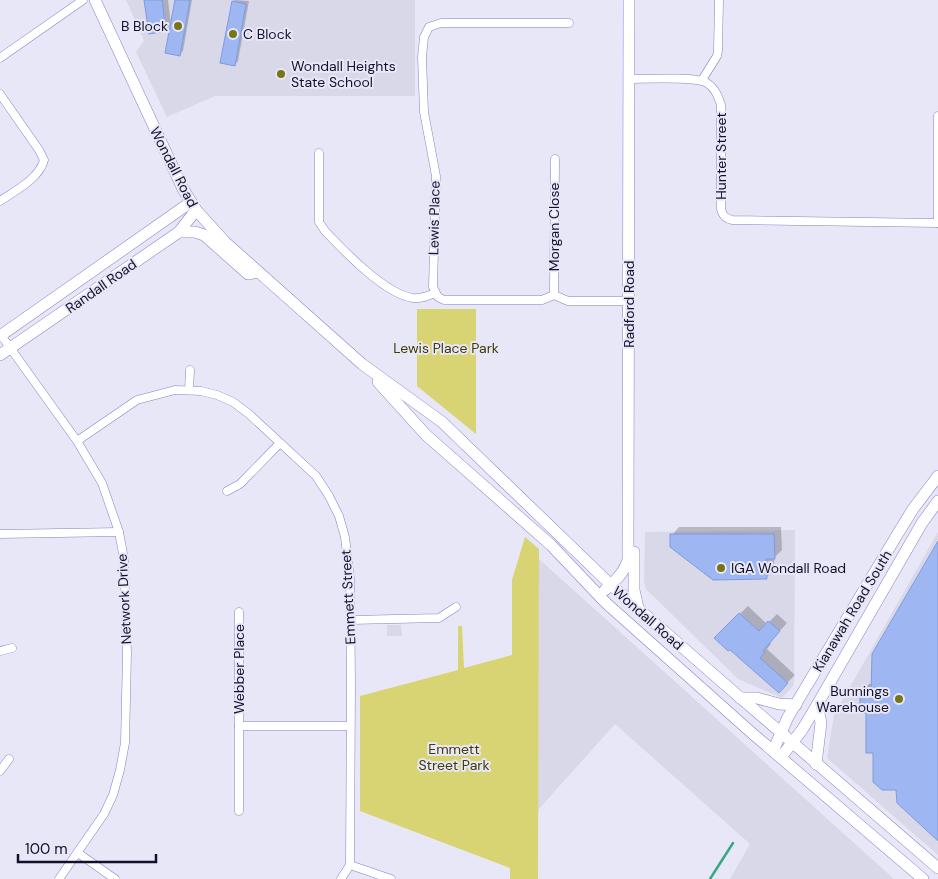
<svg xmlns="http://www.w3.org/2000/svg" width="938" height="879" viewBox="0 0 938 879" font-family="'DM Sans',sans-serif">
	<style>
		.built { fill: #d8d8e9 }
		.green { fill: #d9d473 }
		.shadow { fill: #0003 }
		.lines { fill: none; stroke-linecap: round; stroke-linejoin: round }
		.stream { stroke: #37a982; stroke-width: 2.5 }
		.building { fill: #9eb7f2; stroke: #7e9be1 }
		.street-casing { stroke: #8681ca; stroke-width: 9 }
		.secondary-casing { stroke: #8681ca; stroke-width: 12 }
		.street { stroke: #fff; stroke-width: 8 }
		.secondary { stroke: #fff; stroke-width: 11 }
		.poi-dot { fill: #797417; stroke: #e7e7f7; stroke-width: 2 }
		.labels { text-anchor: middle; stroke-width: 4; stroke-linejoin: round; paint-order: stroke }
		.poi-label { font-size: 14px; fill: #14102c; stroke: #e7e7f7; text-anchor: start }
		.street-label { font-size: 14px; fill: #14102c; stroke: #e7e7f7 }
		.park-label { font-size: 14px; fill: #403d05; stroke: #e7e7f7 }
	</style>
	<rect width="100%" height="100%" fill="#e7e7f7"/>
	<!-- built -->
	<g class="built">
		<polygon points="126,0 415,0 415,96 215,96 167,117 136,52 144,41"/>
		<polygon points="795,530 794,685 782,698 738,679 646,589 644,582 645,532"/>
		<polygon points="938,532 938,855 827,758 834,715"/>
		<polygon points="539,559 894,879 730,879 750,844 615,724 538,810"/>
		<polygon points="387,625 401,625 402,636 387,636"/>
	</g>
	<!-- green -->
	<g class="green">
		<polygon points="417,309 476,309 476,434 417,386"/>
		<polygon points="525,537 539,549 539,559 538,879 510,879 510,868 360,811 360,696 458,670 458,626 462,626 464,668 512,655 512,580"/>
	</g>
	<!-- shadow -->
	<g class="shadow">
		<polygon points="146,0 168,0 171,25 165,30"/>
		<polygon points="176,0 192,0 183,51 180,54"/>
		<polygon points="235,0 249,1 238,61 235,65 233,2"/>
		<polygon points="679,527 781,527 782,550 774,558 774,570 766,578 672,535"/>
		<polygon points="938,544 938,839 898,788 874,752 867,712 861,692 869,684 873,684"/>
		<polygon points="748,606 767,624 777,614 787,623 770,642 771,644 767,649 795,675 779,691 730,648 716,638"/>
	</g>
	<g class="lines">
		<!-- stream -->
		<polyline class="stream" points="710,879 733,843"/>
	</g>
	<!-- building -->
	<g class="building">
		<polygon points="144,0 162,0 166,31 149,34"/>
		<polygon points="175,0 190,0 180,56 165,53"/>
		<polygon points="232,1 246,4 235,66 220,63"/>
		<polygon points="670,534 774,534 775,559 766,559 767,579 713,580 670,547"/>
		<polygon points="938,541 938,841 897,803 896,790 882,790 873,782 873,753 866,753 866,713 860,713 860,691 871,691 872,654"/>
		<polygon points="739,613 759,631 768,621 780,631 763,651 765,652 760,658 788,683 779,693 730,650 728,651 714,638"/>
	</g>
	<g class="lines">
		<!-- street casing -->
		<g class="street-casing">
			<g id="street">
				<polyline points="569,23 441,23 429,27 424,37 422,57 424,112 436,176 433,287 438,297 444,300 542,300 554,295 568,301 629,301"/>
				<polyline points="0,58 83,0"/>
				<path d="M 629,79 C 644,79 696,76 707,83 C 715,88 718,96 721,105 L 721,209 C 723,216 725,218 732,220 L 938,223"/>
				<polyline points="702,80 717,56 718,51 719,0"/>
				<path d="M 0,94 L 39,150 L 44,160 C 39,179 16,190 0,201"/>
				<path d="M 319,153 L 319,222 L 325,231 C 345,252 385,294 413,298 C 422,299 428,296 435,293"/>
				<polyline points="938,223 938,116"/>
				<polyline points="554,295 555,159"/>
				<polyline points="1,335 77,441 102,483 119,532 124,559 127,654 125,743 120,770 113,795 104,814 59,879"/>
				<polyline points="189,390 190,370"/>
				<polyline points="77,441 137,400 175,390 201,391 217,395 233,402 249,414 316,476 329,496 339,516 345,537 350,579 351,685 350,865 341,879"/>
				<polyline points="227,491 240,484 280,443"/>
				<polyline points="0,534 119,532"/>
				<polyline points="239,612 239,811"/>
				<polyline points="351,620 439,618 456,607"/>
				<polyline points="0,651 12,648"/>
				<polyline points="239,726 350,726"/>
				<polyline points="0,771 9,759"/>
				<polyline points="78,853 115,879"/>
				<polyline points="350,865 391,879"/>
			</g>
		</g>
		<!-- secondary casing -->
		<g class="secondary-casing">
			<g id="secondary">
				<polyline points="95,0 183,189 196,210 225,242 362,364 442,422 611,585 721,681 938,868"/>
				<polyline points="179,232 195,232 204,235 248,274 258,272"/>
				<polyline points="0,336 191,202"/>
				<polyline points="0,355 179,232 196,210"/>
				<polyline points="378,382 426,435 551,545 606,603 753,734 923,879"/>
				<polyline points="634,552 634,590 638,608"/>
				<path d="M 605,590 C 616,580 624,573 628,560 L 629,0"/>
				<polyline points="740,698 757,698 779,704 796,705"/>
				<polyline points="773,751 788,717 897,535 913,509 938,476"/>
				<polyline points="781,757 802,730 817,705 922,523 938,501"/>
				<polyline points="816,764 821,723 817,705"/>
			</g>
		</g>
		<!-- street -->
		<use href="#street" class="street"/>
		<!-- secondary -->
		<use href="#secondary" class="secondary"/>
	</g>
	<!-- markers -->
	<g class="poi-dot">
		<circle cx="178" cy="26" r="5"/>
		<circle cx="233" cy="34" r="5"/>
		<circle cx="281" cy="74" r="5"/>
		<circle cx="721" cy="568" r="5"/>
		<circle cx="899" cy="699" r="5"/>
	</g>
	<g class="labels">
		<!-- poi labels -->
		<g class="poi-label">
			<text x="168" y="31" text-anchor="end">B Block</text>
			<text x="243" y="39">C Block</text>
			<text x="291" y="71">Wondall Heights<tspan x="291" dy="16">State School</tspan></text>
			<text x="731" y="573">IGA Wondall Road</text>
			<text x="889" y="696" text-anchor="end">Bunnings<tspan x="889" dy="16">Warehouse</tspan></text>
		</g>
		<!-- street labels -->
		<g class="street-label">
			<text transform="translate(721 156) rotate(-90)" y="5">Hunter Street</text>
			<text transform="translate(174 167) rotate(63)" y="5">Wondall Road</text>
			<text transform="translate(434 218) rotate(-89)" y="5">Lewis Place</text>
			<text transform="translate(554 227) rotate(-90)" y="5">Morgan Close</text>
			<text transform="translate(101 286) rotate(-35)" y="5">Randall Road</text>
			<text transform="translate(629 304) rotate(-90)" y="5">Radford Road</text>
			<text transform="translate(348 597) rotate(-93)" y="5">Emmett Street</text>
			<text transform="translate(124 599) rotate(-93)" y="5">Network Drive</text>
			<text transform="translate(852 611) rotate(-59)" y="5">Kianawah Road South</text>
			<text transform="translate(648 618) rotate(41)" y="5">Wondall Road</text>
			<text transform="translate(239 669) rotate(-90)" y="5">Webber Place</text>
		</g>
		<!-- park labels -->
		<g class="park-label">
			<text x="446" y="353">Lewis Place Park</text>
			<text x="454" y="754">Emmett<tspan x="454" dy="16">Street Park</tspan></text>
		</g>
	</g>
	<!-- scale -->
	<path d="M18 854v8h138v-8" fill="none" stroke="#14102c" stroke-width="2.5"/>
	<text x="25" y="854" font-size="15" fill="#14102c" stroke="#e7e7f7" stroke-width="4" paint-order="stroke">100 m</text>
</svg>
